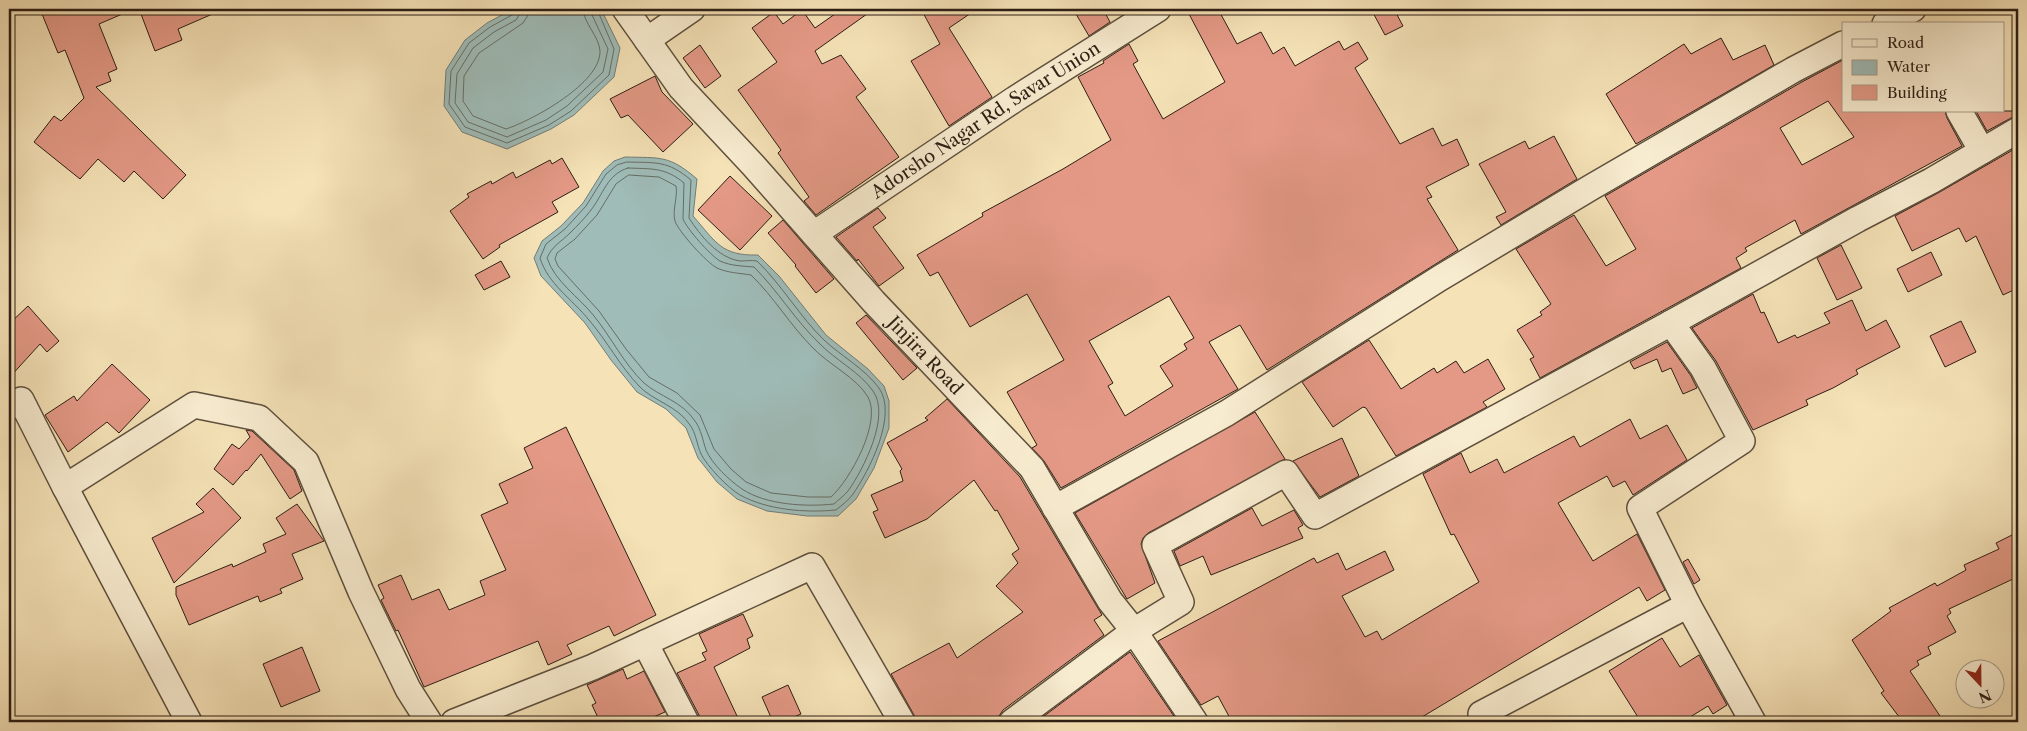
<svg xmlns="http://www.w3.org/2000/svg" width="2027" height="731" viewBox="0 0 2027 731" font-family="'Libre Caslon Text',serif">
	<style>
		.water { fill: #9fbcb8; stroke: #717d76 }
		.lines { fill: none; stroke-linecap: round; stroke-linejoin: round }
		.shore { stroke: #666d66; stroke-width: 1 }
		.building { fill: #e49986; stroke: #2c1e14; fill-rule: evenodd }
		.minor-casing { stroke: #5e4f3d; stroke-width: 28 }
		.minor { stroke: #f8ecd0; stroke-width: 25 }
		.labels { text-anchor: middle; stroke-width: 4.5; stroke-linejoin: round; paint-order: stroke }
		.street-label { font-size: 18px; fill: #2c1e14; stroke: #f8ecd0 }
	</style>
	<rect width="100%" height="100%" fill="#f5e2b7"/>
	<filter id="stains"><feTurbulence type="fractalNoise" baseFrequency=".004" numOctaves="4"/><feColorMatrix values="0 0 0 0 .2 0 0 0 0 .09 0 0 0 0 .02 0 0 0 .5 -.17"/></filter>
	<radialGradient id="worn" r=".72"><stop offset=".6" stop-color="#630" stop-opacity="0"/><stop offset="1" stop-color="#630" stop-opacity=".3"/></radialGradient>
	<!-- water -->
	<g class="water">
		<polygon points="513,9 601,9 620,48 614,77 574,115 551,129 507,149 462,132 444,106 446,70 465,40 487,23"/>
		<path d="M 625,157 C 661,158 669,155 697,179 L 693,216 C 716,242 721,256 758,255 L 779,276 L 826,335 L 868,369 L 884,386 L 889,401 L 889,428 L 874,468 L 856,499 L 838,516 L 807,516 L 767,511 L 737,499 L 717,482 L 698,458 L 686,428 L 666,409 L 637,392 L 611,360 L 585,323 L 541,276 L 534,258 L 542,241 L 561,226 L 583,203 L 603,171 L 614,161 Z"/>
	</g>
	<g class="lines">
		<!-- shore -->
		<g class="shore">
			<polyline points="514,9 512,15 490,27 469,43 451,71 449,104 465,127 507,143 549,125 571,111 609,75 614,49 597,9"/>
			<polyline points="520,9 519,15 516,20 494,32 473,48 457,74 455,103 468,122 507,137 546,120 567,106 603,72 608,49 592,15 591,9"/>
			<path d="M 528,9 L 527,17 L 523,23 L 479,53 L 464,76 L 463,101 L 473,116 L 506,129 C 533,120 601,83 600,51 C 599,36 584,24 583,9"/>
			<path d="M 627,162 C 656,163 667,160 691,180 L 689,218 C 700,235 718,258 740,261 C 746,261 751,260 757,261 C 782,285 800,317 824,340 C 841,356 864,368 879,388 C 898,415 869,471 853,494 C 849,500 842,505 836,510 C 806,513 767,510 740,495 C 728,488 707,466 701,454 C 697,445 696,433 690,425 C 678,406 653,401 639,386 C 620,366 607,341 589,320 C 572,299 548,284 540,258 L 546,244 L 565,229 L 586,206 L 606,174 L 617,165 Z"/>
			<path d="M 628,168 C 651,169 665,167 684,183 L 683,219 C 687,229 710,255 720,261 C 731,266 743,266 754,267 C 778,291 795,320 819,343 C 835,360 860,372 873,391 C 891,416 863,470 848,491 C 844,496 838,500 834,504 C 806,507 766,505 742,489 C 729,480 712,464 706,450 C 703,441 701,429 695,421 C 682,401 660,397 644,383 C 624,364 611,337 594,316 C 579,297 555,282 547,258 C 552,246 561,242 570,233 C 577,226 585,218 591,210 C 603,195 607,174 628,168 Z"/>
			<path d="M 629,175 L 659,177 L 676,186 C 678,197 672,210 675,221 C 678,231 707,263 717,268 C 728,273 739,273 751,275 C 774,297 790,325 813,348 C 828,364 857,378 868,397 C 882,422 850,480 831,497 L 808,497 L 771,493 L 746,482 L 731,469 L 714,449 L 700,415 L 677,393 L 649,377 L 626,349 L 599,311 L 558,266 L 555,259 L 557,253 L 575,239 L 597,215 L 616,184 Z"/>
		</g>
	</g>
	<!-- building -->
	<g class="building">
		<polygon points="54,9 134,9 99,24 117,69 108,73 111,81 96,87 186,175 163,199 134,171 124,182 98,159 80,179 34,142 54,116 61,121 84,98 65,50 58,53 42,14"/>
		<polygon points="154,9 224,9 178,29 182,40 155,51 141,14"/>
		<polygon points="842,9 874,9 815,51 822,64 841,55 866,89 856,97 899,157 816,215 804,201 809,197 778,153 781,150 738,90 777,62 752,28 774,12 783,24 802,10 815,28"/>
		<polygon points="921,9 977,9 949,28 992,97 949,126 911,61 940,44"/>
		<polygon points="1073,9 1103,9 1110,22 1089,36"/>
		<path d="M 1199,9 L 1218,9 L 1237,44 L 1261,32 L 1273,54 L 1284,47 L 1295,66 L 1339,41 L 1344,50 L 1358,42 L 1368,59 L 1355,68 L 1400,144 L 1433,128 L 1442,146 L 1457,139 L 1469,165 L 1426,187 L 1432,197 L 1427,199 L 1458,250 L 1267,370 L 1240,325 L 1209,342 L 1238,389 L 1061,488 L 1044,461 L 1032,448 L 1037,445 L 1007,392 L 1064,360 L 1027,294 L 970,327 L 938,272 L 930,276 L 917,255 L 983,216 L 982,213 L 1063,169 L 1111,140 L 1078,77 L 1104,63 L 1103,61 L 1129,44 L 1138,61 L 1133,64 L 1163,119 L 1225,82 L 1189,14 ZM 1169,296 L 1194,338 L 1184,344 L 1187,349 L 1160,366 L 1173,386 L 1125,416 L 1108,386 L 1113,383 L 1089,341 Z"/>
		<polygon points="1371,9 1394,9 1403,26 1385,35"/>
		<polygon points="1721,38 1733,60 1765,45 1774,65 1636,144 1606,94 1684,44 1691,54"/>
		<polygon points="700,45 721,76 705,88 683,58"/>
		<path d="M 1843,60 L 1843,111 L 1945,111 L 1947,118 L 1962,146 L 1801,234 L 1795,220 L 1745,248 L 1747,251 L 1736,258 L 1741,268 L 1540,378 L 1530,359 L 1534,357 L 1517,330 L 1542,315 L 1540,312 L 1551,304 L 1516,249 L 1574,215 L 1606,266 L 1636,249 L 1605,196 L 1800,83 ZM 1828,101 L 1854,137 L 1802,165 L 1780,128 Z"/>
		<polygon points="655,76 662,92 693,124 663,152 628,115 621,118 610,99"/>
		<polygon points="1976,111 2018,111 2018,116 2011,118 1987,131"/>
		<polygon points="1554,136 1577,179 1501,225 1496,217 1506,212 1479,164 1525,141 1529,149"/>
		<polygon points="2018,147 2018,288 2003,295 1976,236 1966,242 1959,228 1912,251 1895,216 1938,193"/>
		<polygon points="562,158 579,187 552,202 558,212 499,245 500,247 483,259 450,211 469,197 467,194 491,181 492,184 513,172 516,178 550,160 552,164"/>
		<polygon points="730,176 772,216 740,250 698,210"/>
		<polygon points="878,208 886,218 873,227 904,268 879,286 858,259 857,261 836,237"/>
		<polygon points="783,220 834,279 816,293 795,266 796,265 768,233"/>
		<polygon points="1841,245 1862,288 1837,300 1817,258"/>
		<polygon points="1931,252 1942,275 1908,292 1897,269"/>
		<polygon points="501,261 510,277 484,290 475,275"/>
		<polygon points="1753,294 1761,313 1764,312 1778,343 1795,335 1797,338 1830,323 1824,313 1852,300 1866,331 1886,320 1900,347 1856,370 1858,374 1833,388 1806,400 1808,405 1753,430 1716,361 1692,328"/>
		<polygon points="28,306 59,341 47,352 40,344 9,378 9,324"/>
		<polygon points="866,315 917,368 903,380 856,323"/>
		<polygon points="1961,321 1976,352 1945,367 1930,336"/>
		<polygon points="1369,340 1401,389 1434,368 1437,373 1456,361 1464,373 1488,359 1505,389 1483,402 1487,407 1396,456 1366,408 1363,407 1333,427 1302,382"/>
		<polygon points="1667,342 1691,376 1697,388 1683,394 1671,368 1662,372 1657,359 1634,369 1630,362"/>
		<polygon points="112,364 150,400 119,433 107,422 68,452 45,415 74,396 77,401"/>
		<polygon points="947,399 1020,477 1102,615 1094,620 1104,635 1003,710 999,716 998,722 916,722 914,715 891,674 949,643 957,658 1023,612 996,586 1018,563 1012,554 1019,549 997,510 995,511 974,480 927,519 885,538 873,512 878,510 871,495 903,481 900,471 902,469 887,443 928,420 925,418"/>
		<polygon points="1255,412 1285,459 1148,533 1143,538 1141,544 1155,583 1127,599 1075,513"/>
		<polygon points="1630,419 1640,439 1667,425 1687,460 1633,495 1625,481 1613,487 1607,476 1558,503 1593,561 1637,534 1665,590 1647,601 1639,587 1422,717 1425,722 1232,722 1218,696 1201,705 1158,641 1314,558 1317,563 1338,553 1346,570 1385,551 1394,570 1342,596 1365,637 1377,631 1382,640 1479,582 1454,534 1451,535 1423,474 1461,453 1470,473 1497,459 1504,473 1574,436 1580,447"/>
		<polygon points="566,427 656,615 614,636 609,626 567,645 572,654 548,665 538,641 424,687 398,630 396,631 381,600 384,598 378,585 401,575 412,600 439,589 449,610 485,595 480,581 506,570 481,515 508,503 499,484 533,468 524,448"/>
		<polygon points="246,430 252,431 294,470 302,491 290,499 261,454 247,471 246,470 233,485 214,469 232,444 239,449 250,437"/>
		<polygon points="1342,438 1359,476 1320,497 1293,461"/>
		<polygon points="213,488 241,518 174,583 152,538 204,512 196,504"/>
		<polygon points="297,504 324,541 292,554 303,579 280,589 282,593 260,602 258,596 189,625 176,595 176,587 232,564 233,567 266,552 263,544 286,534 276,518"/>
		<polygon points="1252,508 1262,526 1294,510 1303,525 1298,528 1303,538 1211,575 1203,556 1180,566 1174,551"/>
		<polygon points="2018,532 2018,589 2013,579 1949,609 1951,613 1947,616 1956,632 1928,647 1931,654 1917,661 1919,665 1910,671 1944,722 1903,722 1881,693 1884,691 1852,640 1891,611 1889,608 1935,583 1937,586 1966,570 1964,565 1999,549 1996,543"/>
		<polygon points="1688,559 1700,580 1694,584 1683,562"/>
		<polygon points="743,614 753,636 747,639 750,648 714,667 737,716 724,722 700,722 699,715 677,673 706,660 702,653 707,651 699,634"/>
		<polygon points="1662,638 1680,667 1699,655 1727,705 1713,714 1708,706 1682,722 1641,722 1609,671"/>
		<polygon points="302,647 320,691 281,707 263,664"/>
		<polygon points="1130,652 1178,722 1036,722"/>
		<polygon points="623,669 627,679 644,671 665,712 642,722 600,722 592,705 596,703 587,685"/>
		<polygon points="788,685 801,714 782,722 773,722 762,697"/>
	</g>
	<g class="lines">
		<!-- minor casing -->
		<g class="minor-casing">
			<g id="minor">
				<path id="s1" d="M 625,9 L 681,88 L 753,165 L 874,302 L 1032,468 L 1110,601 L 1134,631 L 1195,722"/>
				<polyline points="1885,24 1913,9"/>
				<polyline points="647,40 692,9"/>
				<polyline points="1959,111 1982,151"/>
				<path id="s2" d="M 814,234 L 1015,99 L 1158,9"/>
				<polyline points="1671,323 1703,368 1742,441 1640,508 1688,605 1753,722"/>
				<polyline points="9,407 21,400 65,487 194,405 259,418 306,462 361,592 408,689 429,722"/>
				<polyline points="65,487 189,722"/>
				<polyline points="1055,508 1227,413 1440,278 1590,188 1793,70 1843,44"/>
				<polyline points="645,643 686,722"/>
				<polyline points="454,722 593,667 812,566 902,722"/>
				<polyline points="1012,722 1134,631 1181,602 1155,545 1286,473 1315,516 1671,323 1858,219 1931,181 2018,130"/>
				<polyline points="1485,722 1481,714 1688,605"/>
			</g>
		</g>
		<!-- minor -->
		<use href="#minor" class="minor"/>
	</g>
	<g class="labels">
		<!-- street labels -->
		<g class="street-label">
			<text dy="6" stroke="none"><textPath href="#s2" startOffset="206">Adorsho Nagar Rd, Savar Union</textPath></text>
			<text dy="6" stroke="none"><textPath href="#s1" startOffset="459">Jinjira Road</textPath></text>
		</g>
	</g>
	<!-- margin -->
	<rect width="2027" height="731" fill="none" stroke="#f5e2b7" stroke-width="30"/>
	<rect x="10" y="10" width="2007" height="711" fill="none" stroke="#2c1e14" stroke-width="2.5"/>
	<rect x="15" y="15" width="1997" height="701" fill="none" stroke="#2c1e14"/>
	<!-- legend -->
	<rect x="1842" y="22" width="162" height="90" fill="#f8ecd0" stroke="#a69a85"/>
	<rect x="1852" y="39" width="25" height="8" fill="#f8ecd0" stroke="#a69a85"/>
	<text x="1887" y="48" font-size="15" fill="#2c1e14">Road</text>
	<rect x="1852" y="60" width="25" height="15" fill="#9fbcb8" stroke="#a69a85"/>
	<text x="1887" y="72" font-size="15" fill="#2c1e14">Water</text>
	<rect x="1852" y="85" width="25" height="15" fill="#e49986" stroke="#a69a85"/>
	<text x="1887" y="98" font-size="15" fill="#2c1e14">Building</text>
	<!-- north arrow -->
	<g transform="translate(1980 684) rotate(158)"><circle r="24" fill="#f8ecd0" stroke="#a69a85"/>
	<path d="M0-4L9 19L0 12L-9 19Z" fill="#8f2418"/>
	<text y="-8" font-size="14" font-weight="bold" text-anchor="middle" fill="#2c1e14">N</text>
	</g>
	<rect width="100%" height="100%" filter="url(#stains)"/>
	<rect width="100%" height="100%" fill="url(#worn)"/>
</svg>
